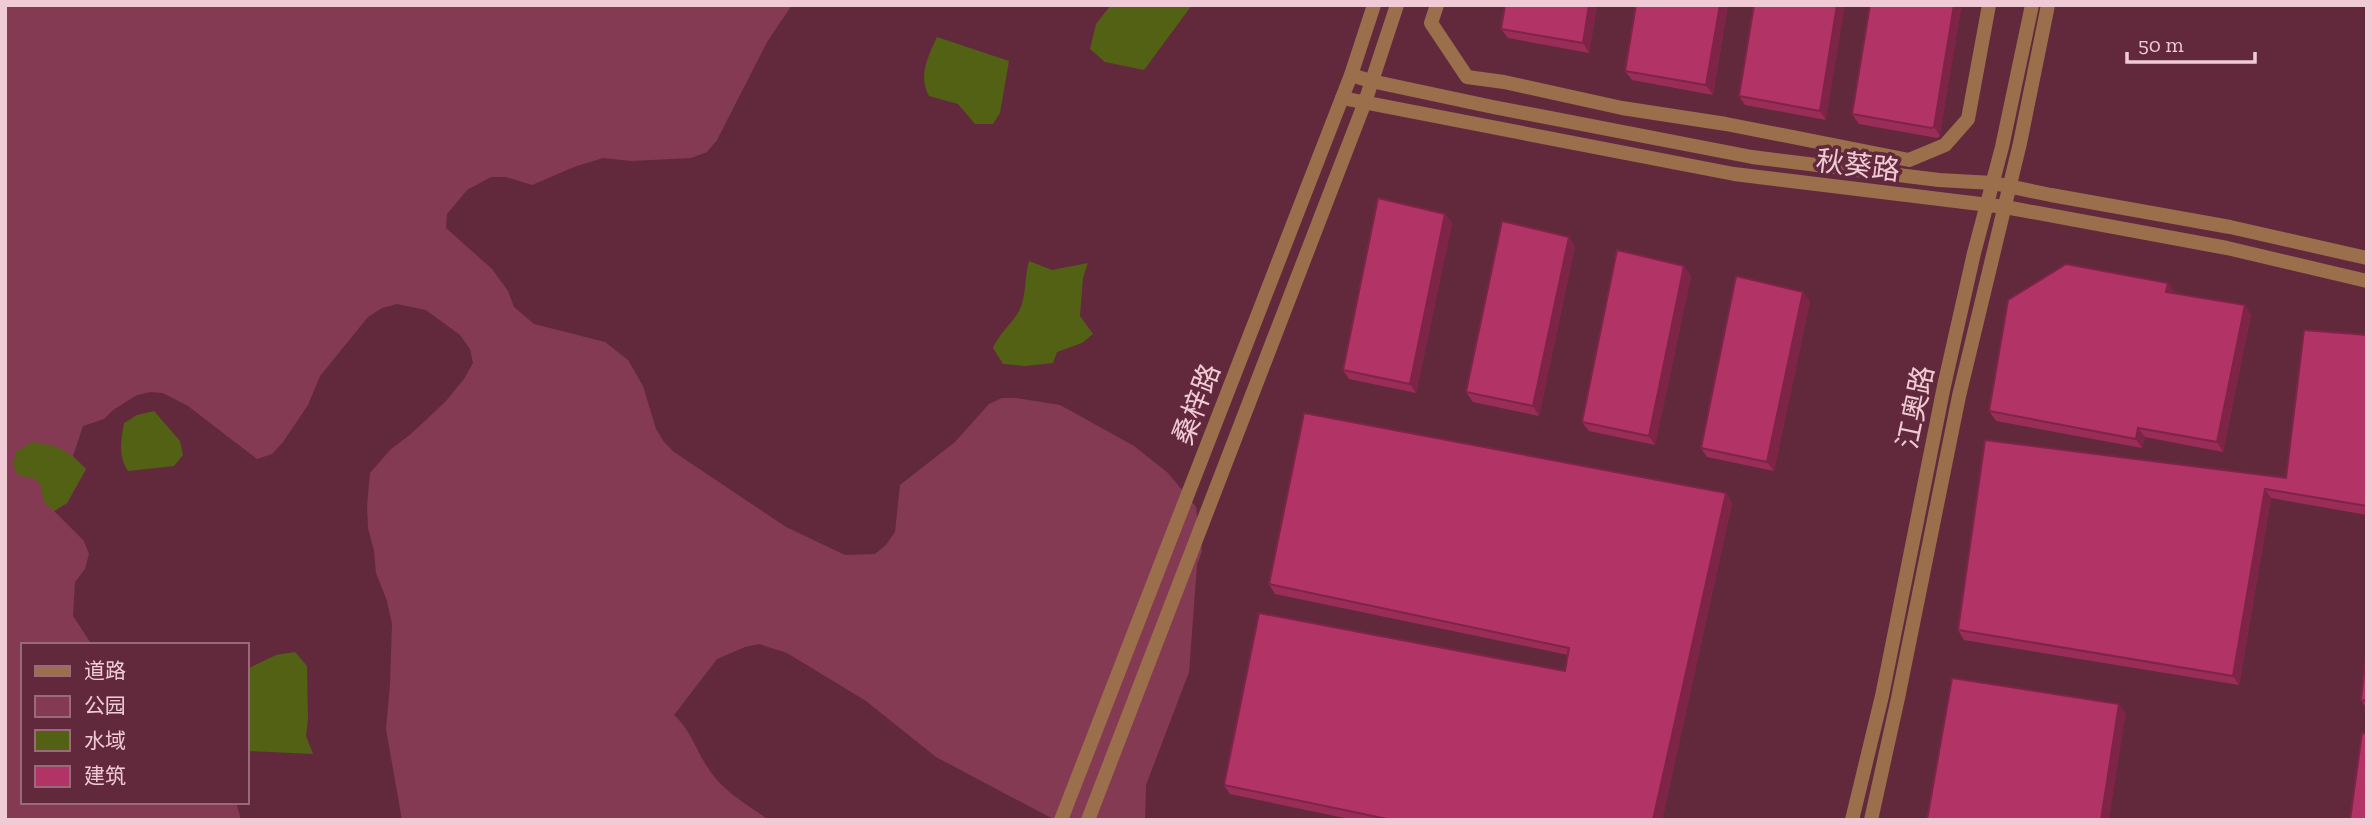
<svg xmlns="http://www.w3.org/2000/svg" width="2372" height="825" viewBox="0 0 2372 825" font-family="'Zilla Slab','Noto Sans SC',serif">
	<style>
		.green { fill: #853a54 }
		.water { fill: #526114 }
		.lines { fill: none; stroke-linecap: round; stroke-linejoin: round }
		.minor { stroke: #9b6f4b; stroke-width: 14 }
		.tertiary { stroke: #9b6f4b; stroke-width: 14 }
		.wall { fill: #992d58 }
		.shaded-wall { fill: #7d2447 }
		.building { fill: #b23466; stroke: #7d2447; stroke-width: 2 }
		.labels { text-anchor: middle; stroke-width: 7; stroke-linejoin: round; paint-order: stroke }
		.street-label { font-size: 28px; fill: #f0cbd5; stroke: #62293d }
	</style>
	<rect width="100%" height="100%" fill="#62293d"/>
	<!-- green -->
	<path class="green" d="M 5,5 L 792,5 L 767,42 L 717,140 L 707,152 L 691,158 L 631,161 L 603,158 L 574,167 L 532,185 L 506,177 L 491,177 L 467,190 L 447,214 L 446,228 L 492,269 L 508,291 L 514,307 L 534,324 L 605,342 L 628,360 L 643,386 L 656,429 L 664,442 L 674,452 L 786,527 L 845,555 L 875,554 L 886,545 L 895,532 L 900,485 L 955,442 L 989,404 L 1002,398 L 1016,398 L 1060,405 L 1134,446 L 1168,473 L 1196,507 L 1202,551 L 1197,565 L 1189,672 L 1146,785 L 1145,820 L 1055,820 L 936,757 L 866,701 L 787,653 L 759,644 L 745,647 L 717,659 L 674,715 C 691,730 697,753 710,771 C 724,792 749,806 769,820 L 402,820 L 386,729 L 390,684 L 392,624 L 387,601 L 376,573 L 374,551 L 368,528 L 367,506 L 370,473 L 391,449 L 411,434 L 446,401 L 464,379 L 473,363 L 470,349 L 460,335 L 426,310 L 397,304 L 382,308 L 368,317 L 320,376 L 308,405 L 283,442 L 272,454 L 257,459 L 188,406 L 163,393 L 150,392 L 137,395 L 113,410 L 104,419 L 83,426 L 73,456 L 86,469 L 67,503 L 54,511 L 84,541 L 89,554 L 85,569 L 75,582 L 73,616 L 92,645 L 23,645 L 23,802 L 236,802 L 241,820 L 5,820 Z"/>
	<!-- water -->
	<g class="water">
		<polygon points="1111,5 1192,5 1144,70 1105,62 1090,49 1096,24"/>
		<path d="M 937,37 L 1009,61 L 1000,113 L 993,124 L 975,124 L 958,104 L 929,96 C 918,75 928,57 937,37 Z"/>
		<path d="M 1029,261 L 1052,270 L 1088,263 L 1083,278 L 1080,316 L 1093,334 L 1082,343 L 1057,352 L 1053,363 L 1025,366 L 1003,364 L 993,348 C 1000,332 1011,325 1019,311 C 1027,296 1024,277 1029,261 Z"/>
		<path d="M 154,411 L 180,441 L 183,455 L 174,466 L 128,471 C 118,456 121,440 124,423 L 137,415 Z"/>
		<path d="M 32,442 C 60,446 66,449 86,469 L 67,503 L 54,511 L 44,502 L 40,483 L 32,478 L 18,475 L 13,464 L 16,452 Z"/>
		<polygon points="295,652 307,666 308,719 306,736 313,754 247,751 247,669 276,655"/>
	</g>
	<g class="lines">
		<!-- minor -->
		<polyline class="minor" points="1437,5 1431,23 1467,77 1504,82 1622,108 1726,124 1909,160 1945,145 1968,119 1989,5"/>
		<!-- tertiary -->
		<g class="tertiary">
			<polyline points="1351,75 1371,81 1493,107 1752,157 1939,180 1993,183 2051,195 2230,227 2367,258"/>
			<polyline points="1342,98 1734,174 2005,207 2227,248 2367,281"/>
			<polyline points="1061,820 1351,75 1374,5"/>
			<polyline points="1088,820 1365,102 1397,5"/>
			<polyline points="1852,820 1882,696 1944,386 1974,253 2002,147 2032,5"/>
			<polyline points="1871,820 1898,698 1959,396 2020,143 2048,5"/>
		</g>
	</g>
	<!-- wall -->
	<g class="wall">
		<polygon points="1597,5 1589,53 1508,38 1501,29"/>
		<polygon points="1636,5 1728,5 1713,95 1632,80 1625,71"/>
		<polygon points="1754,5 1826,120 1745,105 1739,96"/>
		<polygon points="1870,5 1940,136 1937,138 1859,124 1852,114"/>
		<polygon points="1445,214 1452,223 1416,393 1349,379 1343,370"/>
		<polygon points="1575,246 1539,416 1473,402 1466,392"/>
		<polygon points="1684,266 1691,276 1655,445 1589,431 1582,422"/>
		<polygon points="2168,283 2175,293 2251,314 2223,452 2145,437 2142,448 1996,421 1989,411"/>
		<polygon points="1810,301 1774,471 1707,457 1701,448"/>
		<polygon points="2367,335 2367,515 2271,498 2239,685 1964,640 1958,630 2286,478"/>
		<polygon points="1726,493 1732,503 1662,820 1354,820 1230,794 1224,785 1565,671 1568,655 1275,594 1269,584"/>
		<polygon points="2367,649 2367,709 2361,700"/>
	</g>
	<!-- shaded-wall -->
	<g class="shaded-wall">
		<polygon points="1589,5 1597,5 1589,53 1583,43"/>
		<polygon points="1720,5 1728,5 1713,95 1706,85"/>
		<polygon points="1837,5 1845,5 1826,120 1820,111"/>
		<polygon points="1954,5 1962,5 1940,136 1934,127"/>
		<polygon points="1445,214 1452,223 1416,393 1410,384"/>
		<polygon points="1569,237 1575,246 1539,416 1533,406"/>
		<polygon points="1684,266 1691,276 1655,445 1649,436"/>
		<polygon points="2168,283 2175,292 2173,301 2166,292"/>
		<polygon points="1803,292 1810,301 1774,471 1767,462"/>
		<polygon points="2245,305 2251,314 2223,452 2217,442"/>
		<polygon points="2138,428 2145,437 2142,448 2136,439"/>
		<polygon points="2265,489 2271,498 2239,685 2233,676"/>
		<polygon points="1726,493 1732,503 1662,820 1653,820"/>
		<polygon points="2119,704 2126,713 2109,820 2101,820"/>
	</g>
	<!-- building -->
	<g class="building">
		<polygon points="1505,5 1589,5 1583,43 1501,29"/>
		<polygon points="1636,5 1720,5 1706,85 1625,71"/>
		<polygon points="1754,5 1837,5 1820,111 1739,96"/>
		<polygon points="1870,5 1954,5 1934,127 1931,128 1852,114"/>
		<polygon points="1378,198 1445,214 1410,384 1343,370"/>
		<polygon points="1502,221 1569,237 1533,406 1466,392"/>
		<polygon points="1617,250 1684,266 1649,436 1582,422"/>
		<polygon points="2066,264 2168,283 2166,292 2245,305 2217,442 2138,428 2136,439 1989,411 2008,300"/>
		<polygon points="1736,276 1803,292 1767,462 1701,448"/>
		<polygon points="2304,330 2367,335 2367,506 2265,489 2233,676 1958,630 1985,440 2286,478"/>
		<polygon points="1304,413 1726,493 1653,820 1392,820 1224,785 1259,613 1565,671 1569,648 1269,584"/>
		<polygon points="2367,649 2367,701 2361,700"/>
		<polygon points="1952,678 2119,704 2101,820 1927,820"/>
		<polygon points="2362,733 2367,734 2367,820 2350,820"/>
	</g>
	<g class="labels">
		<!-- street labels -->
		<g class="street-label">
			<text transform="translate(1858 165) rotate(7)" y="10">秋葵路</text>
			<text transform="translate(1196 404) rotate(-69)" y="10">桑梓路</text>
			<text transform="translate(1915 407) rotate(-78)" y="10">江奥路</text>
		</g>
	</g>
	<!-- border -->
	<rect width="2372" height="825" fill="none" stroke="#f0cbd5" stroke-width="14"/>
	<!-- legend -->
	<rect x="21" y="643" width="228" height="161" fill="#62293d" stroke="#9b6a7a" stroke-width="2"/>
	<rect x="35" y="666" width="35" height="10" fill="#9b6f4b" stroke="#9b6a7a" stroke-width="2"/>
	<text x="84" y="678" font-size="21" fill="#f0cbd5">道路</text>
	<rect x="35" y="696" width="35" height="21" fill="#853a54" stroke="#9b6a7a" stroke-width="2"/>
	<text x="84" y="713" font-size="21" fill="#f0cbd5">公园</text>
	<rect x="35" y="730" width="35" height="21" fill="#526114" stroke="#9b6a7a" stroke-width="2"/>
	<text x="84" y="748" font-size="21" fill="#f0cbd5">水域</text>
	<rect x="35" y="766" width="35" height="21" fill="#b23466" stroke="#9b6a7a" stroke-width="2"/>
	<text x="84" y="783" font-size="21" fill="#f0cbd5">建筑</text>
	<!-- scale -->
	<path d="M2127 52v10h128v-10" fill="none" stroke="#f0cbd5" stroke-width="3.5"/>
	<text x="2138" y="52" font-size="21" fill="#f0cbd5" stroke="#62293d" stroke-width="5" paint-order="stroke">50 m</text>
</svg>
